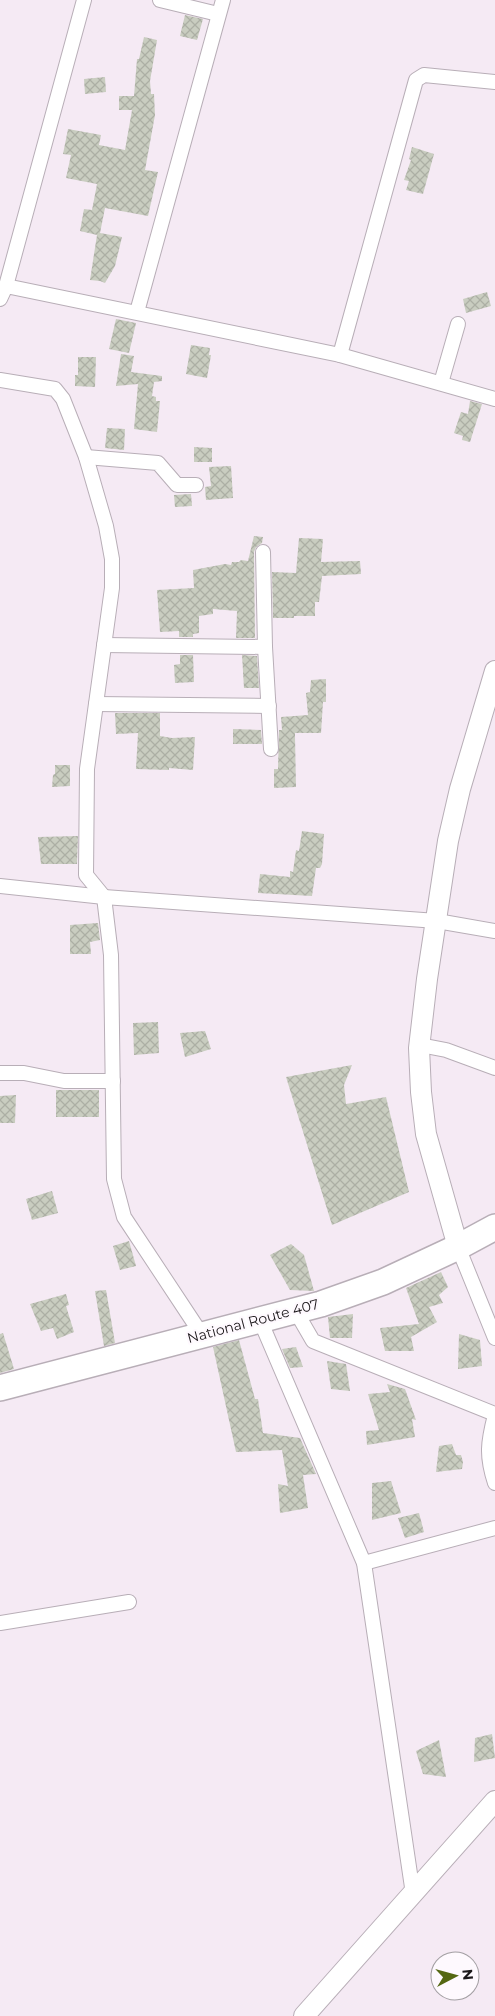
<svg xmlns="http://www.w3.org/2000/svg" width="495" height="2016" viewBox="0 0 495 2016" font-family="Montserrat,sans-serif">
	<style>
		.building { fill: url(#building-cross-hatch) }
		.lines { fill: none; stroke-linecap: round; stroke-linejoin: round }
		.street-casing { stroke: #b8aeb7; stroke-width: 16 }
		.secondary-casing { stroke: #b8aeb7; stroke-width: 22 }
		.highway-casing { stroke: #b8aeb7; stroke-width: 28 }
		.street { stroke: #fff; stroke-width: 14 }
		.secondary { stroke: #fff; stroke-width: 20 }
		.highway { stroke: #fff; stroke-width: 25 }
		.labels { text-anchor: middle; stroke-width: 4.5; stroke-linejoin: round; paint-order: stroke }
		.street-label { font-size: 14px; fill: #1b171a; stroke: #fef9fe }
	</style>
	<defs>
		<pattern id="building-cross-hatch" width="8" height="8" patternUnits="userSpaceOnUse" patternTransform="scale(1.25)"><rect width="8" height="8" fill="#c9cdc0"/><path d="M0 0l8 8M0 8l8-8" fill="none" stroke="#acafa4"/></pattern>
	</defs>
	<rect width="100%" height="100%" fill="#f5eaf4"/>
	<!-- building -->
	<g class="building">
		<polygon points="185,15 203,19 197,40 180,36"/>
		<polygon points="144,37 157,40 150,81 151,94 154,94 155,115 145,170 158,172 148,216 105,208 100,233 122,237 115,266 105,283 100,281 90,280 97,235 80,231 84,209 92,210 97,184 66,178 71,155 63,154 68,129 101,135 99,145 125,150 132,110 119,110 119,96 134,96 137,59 139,59"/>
		<polygon points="105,77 106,92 85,94 84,79"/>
		<polygon points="412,147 434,154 423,194 406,190 409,181 404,180 411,160 409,159"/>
		<polygon points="487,292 491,306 466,313 463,299"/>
		<polygon points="116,319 136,323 129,353 109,349"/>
		<polygon points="191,345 210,348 209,355 211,355 207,378 186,374"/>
		<polygon points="121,354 134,356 131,372 162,376 162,381 154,382 152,396 156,397 156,401 160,401 157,432 134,429 138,384 116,386"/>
		<polygon points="78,357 96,357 95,387 75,386 75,375 78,375"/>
		<polygon points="470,401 482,404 470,442 462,440 463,436 454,433 461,412 468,414"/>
		<polygon points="107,428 125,429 124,450 105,448"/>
		<polygon points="194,447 212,448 212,462 194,462"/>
		<polygon points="231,466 233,498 206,500 205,487 211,486 209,467"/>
		<polygon points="191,494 192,506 175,507 174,495"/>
		<polygon points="254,536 263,537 262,543 256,547 254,552 255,638 236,638 237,611 213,609 213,614 199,616 199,633 193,634 193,637 179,637 179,631 160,632 157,590 194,588 193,570 225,564 231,565 232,562 239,562 241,560 248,561"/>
		<polygon points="299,538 323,539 321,562 360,561 361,574 322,576 319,602 315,602 315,616 294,616 294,618 273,618 272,572 296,573"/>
		<polygon points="180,655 193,655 194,682 175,683 174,665 180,664"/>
		<polygon points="242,655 257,656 259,688 244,688"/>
		<polygon points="326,679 326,702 323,702 321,733 295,733 295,736 296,787 274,788 274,769 278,769 279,730 282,730 281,717 308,715 306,693 310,692 311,680"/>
		<polygon points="115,713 160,713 160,736 172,738 195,737 193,770 169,768 169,770 136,769 138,733 116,734"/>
		<polygon points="233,729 261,730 262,744 233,744"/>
		<polygon points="55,765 70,765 70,786 52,787 53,775 55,774"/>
		<polygon points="302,831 324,834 322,864 320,868 316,868 312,896 258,893 260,874 290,877 290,871 293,872 296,850 299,851"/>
		<polygon points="78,836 77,864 41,864 38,837"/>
		<polygon points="98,923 100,940 90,942 91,954 70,954 70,925"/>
		<polygon points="158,1022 159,1053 134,1055 133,1023"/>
		<polygon points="205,1031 211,1049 185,1057 180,1033"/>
		<polygon points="352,1065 344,1085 346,1104 386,1097 409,1192 332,1225 286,1077"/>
		<rect x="56" y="1090" width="43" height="27"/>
		<polygon points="16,1095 15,1123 0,1123 0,1096"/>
		<polygon points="52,1191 58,1213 32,1220 26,1199"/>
		<polygon points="129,1241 136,1266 120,1270 113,1246"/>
		<polygon points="291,1244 304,1255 314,1291 290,1290 270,1255"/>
		<polygon points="441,1272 448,1287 439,1295 443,1303 429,1307 437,1322 411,1337 414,1351 385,1351 380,1328 419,1324 406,1288"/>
		<polygon points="106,1290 115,1343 104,1346 95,1291"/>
		<polygon points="66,1294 69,1305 66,1306 74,1332 57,1339 53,1328 41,1331 30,1304"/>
		<polygon points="353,1314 352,1338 330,1338 328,1317"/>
		<polygon points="3,1333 14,1369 0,1373 0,1334"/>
		<polygon points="459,1334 480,1340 482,1366 458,1369"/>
		<polygon points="239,1340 255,1399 258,1399 263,1433 300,1438 316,1474 303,1475 308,1508 280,1513 278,1484 288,1486 282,1450 236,1452 213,1347"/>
		<polygon points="296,1347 303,1367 290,1368 282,1349"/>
		<polygon points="327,1361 346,1364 350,1391 331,1389"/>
		<polygon points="387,1384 405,1389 416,1420 412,1419 415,1437 367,1445 366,1431 379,1430 368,1394 390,1392"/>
		<polygon points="452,1444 456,1455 461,1455 463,1462 462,1469 436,1472 439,1446"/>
		<polygon points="391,1481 401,1513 372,1520 372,1483"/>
		<polygon points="419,1513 424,1532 405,1538 398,1518"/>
		<polygon points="492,1734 495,1758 474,1762 475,1738"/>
		<polygon points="439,1740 446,1777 423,1774 416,1751"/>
	</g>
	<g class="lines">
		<!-- street casing -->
		<g class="street-casing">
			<g id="street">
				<polyline points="160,0 218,14"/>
				<polyline points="6,286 84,0"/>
				<polyline points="0,299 6,286 340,355 495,399"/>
				<polyline points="137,312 223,0"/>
				<polyline points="340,355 416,80 424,75 495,82"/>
				<polyline points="0,380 55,389 63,399 86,457 106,526 112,559 112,588 87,769 86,875 104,897 111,955 114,1179 124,1217 202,1335"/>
				<polyline points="441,383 458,324"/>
				<polyline points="86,457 158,463 177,485 196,485"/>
				<polyline points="263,552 265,647 271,749"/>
				<polyline points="104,645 265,647"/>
				<polyline points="96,704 269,706"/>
				<polyline points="0,886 104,897 437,921 495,931"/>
				<polyline points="420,1045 446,1050 495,1068"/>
				<polyline points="0,1073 24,1073 64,1081 113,1081"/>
				<polyline points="458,1247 495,1338"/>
				<polyline points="295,1310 313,1341 495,1414"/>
				<polyline points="260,1320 364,1563 413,1894"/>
				<path d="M 495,1415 C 488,1442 486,1456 495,1483"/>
				<polyline points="364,1563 495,1528"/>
				<polyline points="0,1623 129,1602"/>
			</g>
		</g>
		<!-- secondary casing -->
		<g class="secondary-casing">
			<g id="secondary">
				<polyline points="458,1247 426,1134 421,1092 419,1048 427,979 448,841 460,789 495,671"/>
				<polyline points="304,2016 495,1801"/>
			</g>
		</g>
		<!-- highway casing -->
		<g class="highway-casing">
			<polyline id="highway" points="0,1388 321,1304 383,1282 458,1247 495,1227"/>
		</g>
		<!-- street -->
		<use href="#street" class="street"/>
		<!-- secondary -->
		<use href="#secondary" class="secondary"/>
		<!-- highway -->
		<use href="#highway" class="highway"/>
	</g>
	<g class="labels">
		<!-- street labels -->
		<g class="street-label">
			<text transform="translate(253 1321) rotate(-15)" y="5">National Route 407</text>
		</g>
	</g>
	<!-- north arrow -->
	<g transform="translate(455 1976) rotate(84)"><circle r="24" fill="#fef9fe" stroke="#a39fa3"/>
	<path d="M0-4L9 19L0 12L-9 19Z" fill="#546712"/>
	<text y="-8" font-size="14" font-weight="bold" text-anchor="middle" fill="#1b171a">N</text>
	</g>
</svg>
